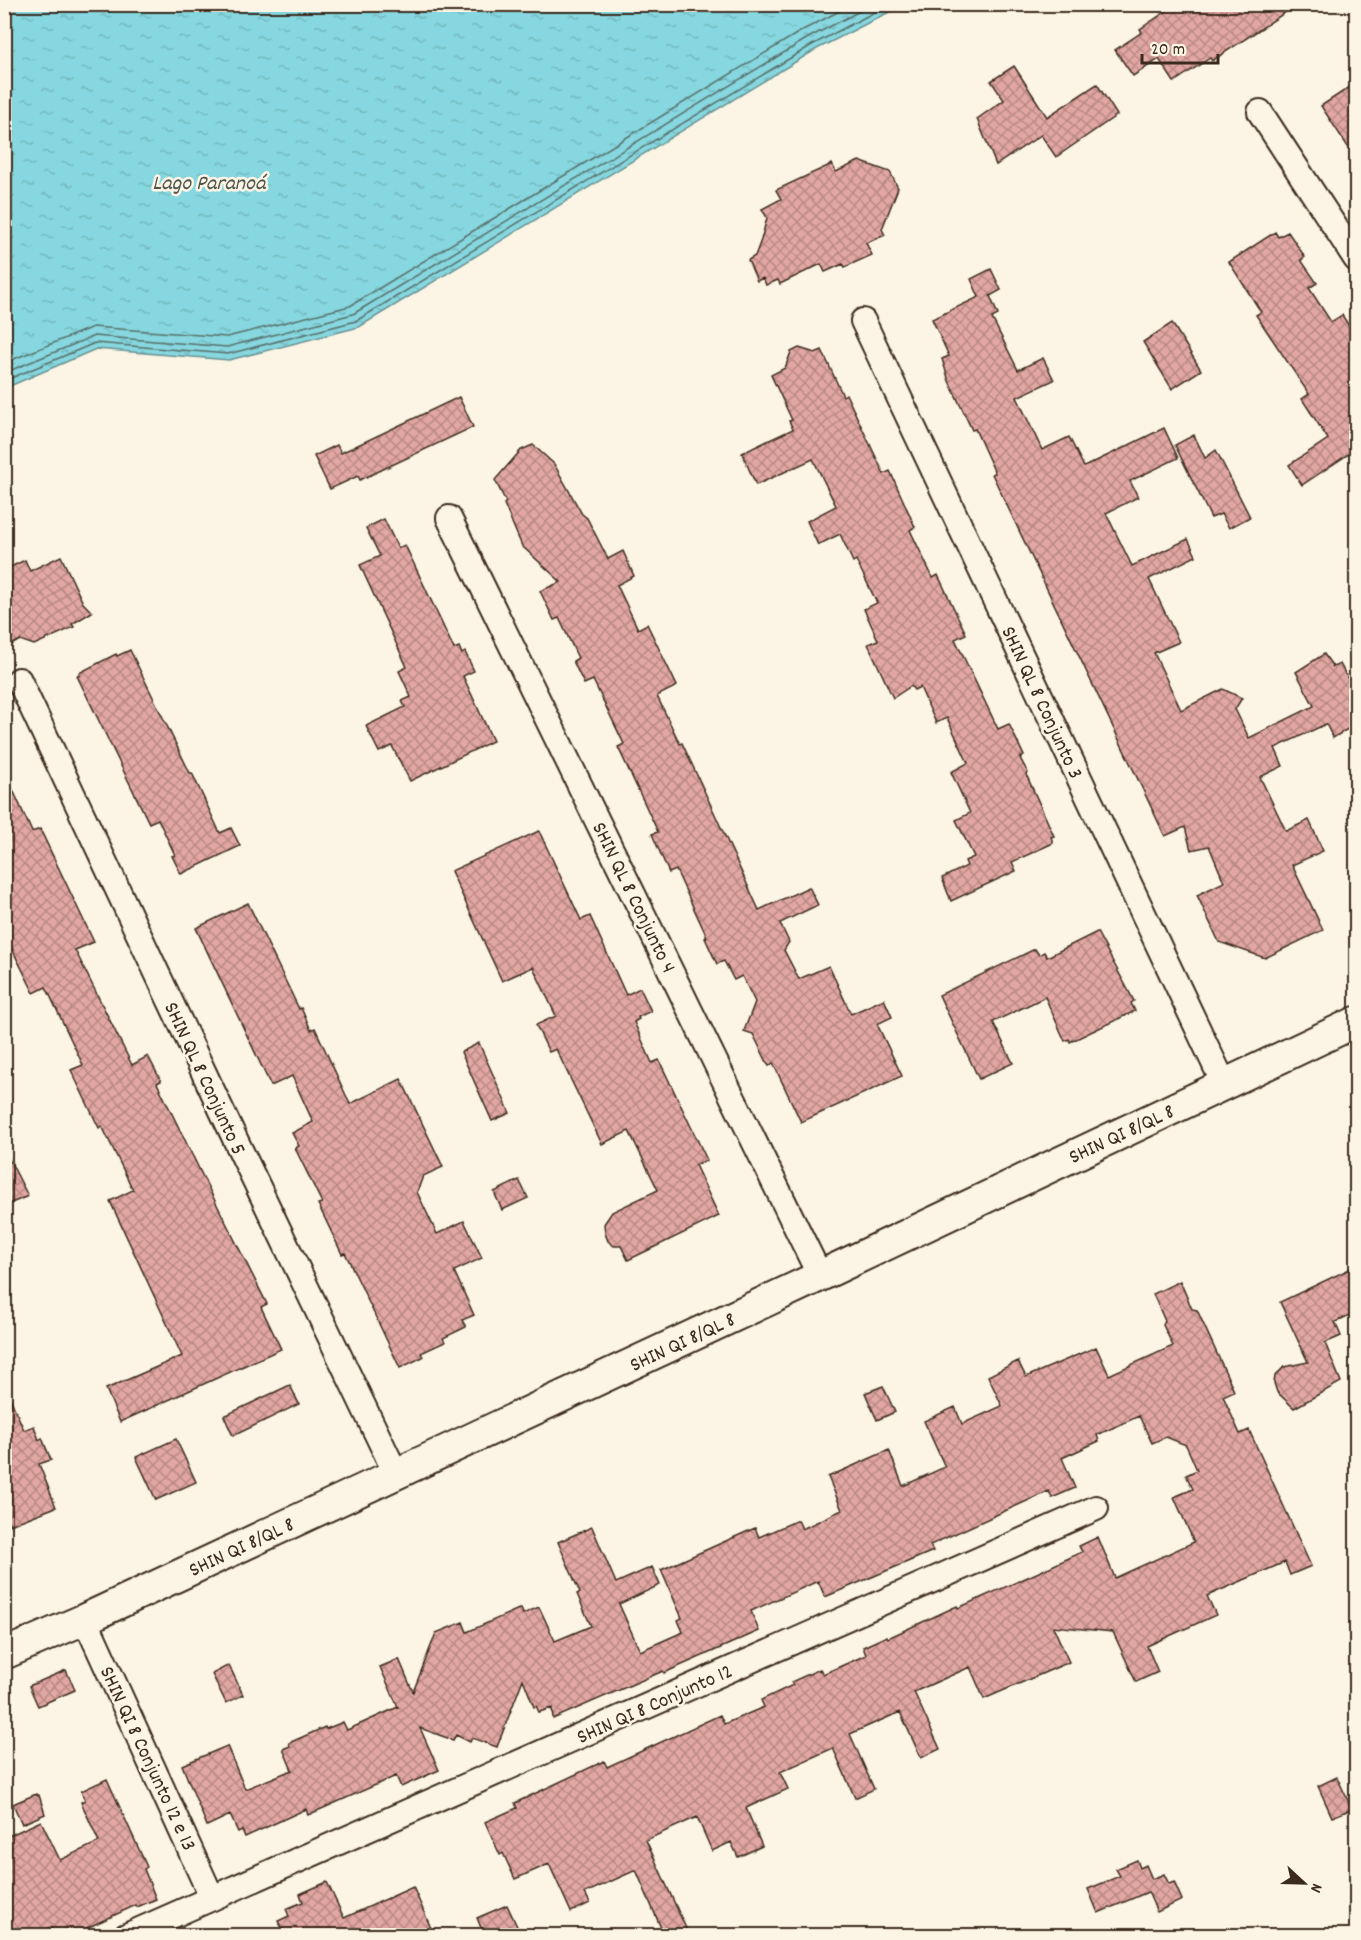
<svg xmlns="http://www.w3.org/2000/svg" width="1361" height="1940" viewBox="0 0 1361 1940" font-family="Dekko,sans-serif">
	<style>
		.water { fill: url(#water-ripples); stroke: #689292; stroke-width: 1.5 }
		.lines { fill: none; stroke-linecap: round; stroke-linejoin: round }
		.shore { stroke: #596f6b; stroke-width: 1.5 }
		.building { fill: url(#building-cross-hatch); stroke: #3b2a1e; stroke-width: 1.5 }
		.minor-casing { stroke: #3b2a1e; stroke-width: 28 }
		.tertiary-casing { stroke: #3b2a1e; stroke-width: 34 }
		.minor { stroke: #fcf5e5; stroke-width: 24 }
		.tertiary { stroke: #fcf5e5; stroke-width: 30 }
		.labels { text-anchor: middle; stroke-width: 5; stroke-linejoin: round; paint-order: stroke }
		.street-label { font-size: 21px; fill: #3b2a1e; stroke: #fcf5e5 }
		.water-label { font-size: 22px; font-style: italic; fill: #4e554e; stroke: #fcf5e5 }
	</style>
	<defs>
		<pattern id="water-ripples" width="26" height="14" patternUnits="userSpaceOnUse" patternTransform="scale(1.5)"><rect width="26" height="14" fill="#86d7df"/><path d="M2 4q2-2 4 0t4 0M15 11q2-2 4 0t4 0" fill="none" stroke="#75b9bf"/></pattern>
		<pattern id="building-cross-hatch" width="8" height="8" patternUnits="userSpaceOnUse" patternTransform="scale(1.5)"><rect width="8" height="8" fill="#e2a7a2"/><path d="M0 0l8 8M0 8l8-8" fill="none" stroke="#b88883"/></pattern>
	</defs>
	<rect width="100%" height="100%" fill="#fcf5e5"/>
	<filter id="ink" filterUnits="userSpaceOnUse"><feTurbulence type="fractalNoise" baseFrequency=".0167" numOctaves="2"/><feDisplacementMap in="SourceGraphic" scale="12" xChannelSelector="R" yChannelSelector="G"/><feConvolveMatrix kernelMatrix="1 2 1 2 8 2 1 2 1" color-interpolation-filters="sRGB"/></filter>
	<g filter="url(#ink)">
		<!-- water -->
		<polygon class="water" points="5,4 903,4 903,5 815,50 359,327 229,360 96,349 5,388"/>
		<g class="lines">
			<!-- shore -->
			<g class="shore">
				<polyline points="4,363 93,327 227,337 350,306 803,30 853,4"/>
				<polyline points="4,373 94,336 227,347 353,314 808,38 873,4"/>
				<polyline points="4,381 95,343 228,354 356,321 812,45 890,4"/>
			</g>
		</g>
		<!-- building -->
		<g class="building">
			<polygon points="1177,4 1298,4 1212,61 1210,58 1174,82 1159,59 1133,76 1115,50 1142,32 1140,29"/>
			<polygon points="1014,66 1047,117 1097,84 1117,115 1056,157 1041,135 996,165 977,119 1004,100 991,81"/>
			<polygon points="1356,83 1356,159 1321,106"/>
			<polygon points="859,161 890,172 898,188 882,229 885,235 866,243 872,255 845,267 843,264 825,272 821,264 780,284 778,280 766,285 763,278 757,281 748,260 755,256 761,240 767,218 762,209 781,199 776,190 832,164 836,172"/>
			<polygon points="1275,232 1278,237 1288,232 1305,257 1301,260 1317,283 1309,288 1331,322 1342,315 1356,337 1356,449 1302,485 1289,465 1328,439 1302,399 1309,394 1256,315 1261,312 1229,262"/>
			<polygon points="991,269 1001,290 990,296 998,315 992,318 1018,370 1043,358 1054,380 1017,397 1042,450 1069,437 1084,467 1164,428 1178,458 1130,481 1138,497 1106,513 1132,566 1188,539 1196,556 1149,579 1179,642 1154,653 1181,710 1223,689 1242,698 1235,709 1249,738 1314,706 1296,672 1324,654 1333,667 1340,664 1355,692 1347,697 1356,715 1356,724 1333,738 1326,724 1275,748 1283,766 1260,777 1286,831 1309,820 1323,851 1292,865 1323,930 1265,958 1219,942 1197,895 1224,882 1209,846 1191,850 1185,827 1165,836 992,474 995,473 975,429 972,430 949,381 942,359 949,356 932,319 979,297 971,279"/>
			<polygon points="1172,323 1201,370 1172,389 1143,342"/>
			<polygon points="799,348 815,353 822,350 843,396 846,394 884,474 890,471 915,527 910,530 933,578 938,575 966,634 955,639 998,729 1009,724 1024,756 1020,758 1028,773 1026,774 1054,836 1051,837 1053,843 1012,862 1016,871 951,901 942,878 967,866 965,861 974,857 956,820 970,813 951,772 968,763 947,718 936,723 920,687 914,690 911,686 893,698 868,644 878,640 864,609 877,603 856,560 853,562 840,534 818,545 807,521 836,506 813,459 756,485 742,453 793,429 789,421 792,420 771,375 785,368 791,352"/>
			<polygon points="459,397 473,427 360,480 358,476 330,489 314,456 337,445 341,453"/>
			<polygon points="1194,435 1205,458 1216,450 1250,517 1229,528 1221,514 1211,518 1175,445"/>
			<polygon points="533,445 554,464 582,514 587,518 608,559 623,551 634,576 617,585 638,629 647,624 677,686 657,696 680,744 682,743 690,760 759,910 809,887 818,905 780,923 789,942 784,950 799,979 829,966 851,1014 884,999 892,1017 877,1024 902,1076 801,1122 773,1063 769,1066 753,1034 744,1031 755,1002 742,976 734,980 724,961 717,964 705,938 707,937 676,870 669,873 652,834 658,832 618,747 624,744 593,680 584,684 573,661 578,658 559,618 554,620 540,591 561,582 522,546 504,504 506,502 495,480 521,450"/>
			<polygon points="384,519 398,548 405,545 454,649 459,647 462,654 465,652 474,671 463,676 493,741 410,781 392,746 379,752 366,726 405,707 402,701 411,697 399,671 407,667 360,565 380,556 366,528"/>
			<polygon points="61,556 83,603 92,612 72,624 74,627 34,645 20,640 4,649 4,570 25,560 30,571"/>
			<polygon points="130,650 190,773 192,773 220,833 231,828 240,846 181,874 172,856 175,855 158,819 149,823 77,676 80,675 79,673 116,654 117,656"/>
			<polygon points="4,770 32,832 40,829 94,942 75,950 132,1065 148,1056 161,1081 157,1083 204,1179 267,1304 261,1307 281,1349 120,1422 106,1389 182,1356 110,1201 133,1190 102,1126 99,1128 71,1070 83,1065 46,987 34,993 4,933"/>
			<polygon points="539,831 581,920 590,916 626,995 640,988 651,1011 638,1017 639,1019 634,1022 652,1063 659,1060 707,1160 695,1165 719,1216 628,1260 621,1246 614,1246 608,1241 605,1233 604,1224 612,1212 658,1190 629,1131 602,1144 556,1049 549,1052 536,1025 556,1016 533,967 502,981 451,871"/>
			<polygon points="248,903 299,1009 301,1008 311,1030 315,1028 350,1104 401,1079 443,1167 423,1176 417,1192 437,1234 464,1221 482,1258 454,1271 474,1315 462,1320 466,1327 443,1338 445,1342 421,1353 423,1357 400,1368 351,1265 345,1253 342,1254 318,1204 322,1203 295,1148 299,1146 292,1133 313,1122 292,1076 271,1086 196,928"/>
			<polygon points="1097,932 1134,1001 1131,1003 1135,1011 1070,1042 1069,1039 1065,1041 1045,997 993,1022 1013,1063 979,1079 939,995 1035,949 1039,955 1044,952 1047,957"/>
			<polygon points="479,1043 510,1113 492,1121 461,1052"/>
			<polygon points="4,1149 28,1196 4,1206"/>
			<polygon points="519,1180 528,1198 502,1210 494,1192"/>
			<polygon points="1356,1266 1356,1312 1335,1322 1341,1336 1325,1343 1341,1382 1294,1408 1277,1392 1274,1383 1275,1376 1284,1367 1308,1362 1280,1302"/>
			<polygon points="1180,1281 1192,1309 1197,1310 1234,1391 1223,1396 1240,1434 1249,1430 1311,1566 1290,1575 1285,1562 1207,1596 1216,1615 1147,1646 1158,1672 1136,1682 1113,1632 1053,1626 1069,1662 984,1699 970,1667 914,1692 940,1749 921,1758 900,1712 850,1734 874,1789 855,1798 833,1748 780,1772 788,1789 746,1808 762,1846 738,1857 731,1842 712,1851 697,1817 646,1840 689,1935 664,1935 636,1870 585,1893 590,1903 571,1912 549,1864 515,1879 503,1853 500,1855 485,1822 517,1808 515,1803 604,1761 607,1767 720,1715 724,1724 764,1707 761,1700 793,1685 791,1682 820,1669 823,1674 866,1655 863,1647 887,1636 888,1638 957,1606 958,1608 1039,1572 1082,1552 1079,1546 1098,1537 1115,1578 1194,1542 1174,1497 1193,1489 1186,1475 1197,1470 1186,1445 1166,1437 1152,1443 1139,1416 1097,1435 1099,1441 1062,1458 1075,1488 1052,1498 1049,1491 930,1545 933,1551 825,1597 818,1581 751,1611 759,1631 664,1673 663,1671 553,1719 552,1708 539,1712 536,1706 534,1707 523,1679 497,1747 472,1738 470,1742 456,1735 453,1740 420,1728 439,1770 401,1787 396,1776 308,1815 306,1809 245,1837 242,1830 238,1832 230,1815 207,1826 182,1765 227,1746 245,1789 292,1770 283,1749 290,1746 289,1743 325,1727 326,1729 343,1722 347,1730 398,1707 380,1667 399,1659 413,1692 436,1633 463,1622 467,1632 521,1608 523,1614 539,1607 555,1641 591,1626 577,1594 580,1593 558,1542 592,1527 616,1583 652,1567 660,1585 619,1604 640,1651 683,1632 678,1620 682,1618 661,1570 755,1528 759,1537 798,1520 802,1529 842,1510 828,1477 889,1450 903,1486 945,1467 924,1421 955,1407 962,1424 1002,1406 988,1376 1018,1361 1026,1377 1096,1347 1109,1375 1173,1346 1163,1325 1165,1321 1153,1294"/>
			<polygon points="4,1384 24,1430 34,1426 39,1440 42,1438 51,1460 39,1464 56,1507 10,1525 4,1513"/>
			<polygon points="290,1385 299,1404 233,1436 224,1416"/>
			<polygon points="883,1386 895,1412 877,1420 865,1393"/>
			<polygon points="176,1439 196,1482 156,1500 136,1457"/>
			<polygon points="229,1665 243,1695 226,1703 212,1674"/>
			<polygon points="66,1670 75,1690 38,1706 29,1686"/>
			<polygon points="1337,1777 1352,1809 1332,1817 1318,1786"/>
			<polygon points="107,1779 147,1867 144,1869 156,1899 137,1907 136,1905 72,1935 55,1935 51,1927 31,1935 4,1935 4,1838 41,1821 60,1860 99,1842 81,1802 85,1800 81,1791"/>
			<polygon points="36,1794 37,1796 39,1795 45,1814 22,1824 13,1804"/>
			<polygon points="1137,1860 1140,1868 1146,1865 1152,1879 1164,1874 1169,1884 1174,1882 1182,1900 1157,1912 1148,1892 1098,1913 1088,1889 1120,1876 1116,1869"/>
			<polygon points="327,1882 344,1918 413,1887 434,1935 285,1935 278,1921 289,1916 286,1909 303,1902 300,1894"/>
			<polygon points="507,1905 521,1935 484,1935 477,1918"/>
		</g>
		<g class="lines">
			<!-- minor casing -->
			<g class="minor-casing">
				<g id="minor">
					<polyline points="1260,112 1356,259"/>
					<polyline points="863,321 1224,1084"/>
					<polyline points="449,518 820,1276"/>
					<polyline points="19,680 237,1143 396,1474"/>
					<polyline points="85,1619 212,1898"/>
					<polyline points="126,1936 1096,1508"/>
				</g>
			</g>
			<!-- tertiary casing -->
			<g class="tertiary-casing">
				<polyline id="tertiary" points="4,1654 85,1619 820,1276 1356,1022"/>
			</g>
			<!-- minor -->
			<use href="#minor" class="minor"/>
			<!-- tertiary -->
			<use href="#tertiary" class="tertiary"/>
		</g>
	</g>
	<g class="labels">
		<!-- street labels -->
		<g class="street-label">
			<text transform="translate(1043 702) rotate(65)" y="7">SHIN QL 8 Conjunto 3</text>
			<text transform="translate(635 897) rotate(64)" y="7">SHIN QL 8 Conjunto 4</text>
			<text transform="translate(206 1078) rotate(65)" y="7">SHIN QL 8 Conjunto 5</text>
			<text transform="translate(1121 1133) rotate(-25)" y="7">SHIN QI 8/QL 8</text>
			<text transform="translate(682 1341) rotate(-25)" y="7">SHIN QI 8/QL 8</text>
			<text transform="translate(241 1546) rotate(-25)" y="7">SHIN QI 8/QL 8</text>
			<text transform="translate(654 1703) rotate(-24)" y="7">SHIN QI 8 Conjunto 12</text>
			<text transform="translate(149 1758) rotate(65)" y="7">SHIN QI 8 Conjunto 12 e 13</text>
		</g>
		<!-- water labels -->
		<g class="water-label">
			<text x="209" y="189">Lago Paranoá</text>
		</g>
	</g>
	<!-- margin -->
	<rect width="1361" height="1940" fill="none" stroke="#fcf5e5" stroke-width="24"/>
	<rect x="12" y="12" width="1337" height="1916" fill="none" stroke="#3b2a1e" stroke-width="2" filter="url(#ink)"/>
	<!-- north arrow -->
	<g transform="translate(1304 1883) rotate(112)" stroke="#fcf5e5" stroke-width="4.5" paint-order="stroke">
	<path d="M0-4.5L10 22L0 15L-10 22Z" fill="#3b2a1e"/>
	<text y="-9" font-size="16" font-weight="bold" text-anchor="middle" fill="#3b2a1e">N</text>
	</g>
	<!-- scale -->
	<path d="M1142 54v9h76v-9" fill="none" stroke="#3b2a1e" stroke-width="3"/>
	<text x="1151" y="54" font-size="18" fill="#3b2a1e" stroke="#fcf5e5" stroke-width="4.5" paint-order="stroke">20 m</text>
</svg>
